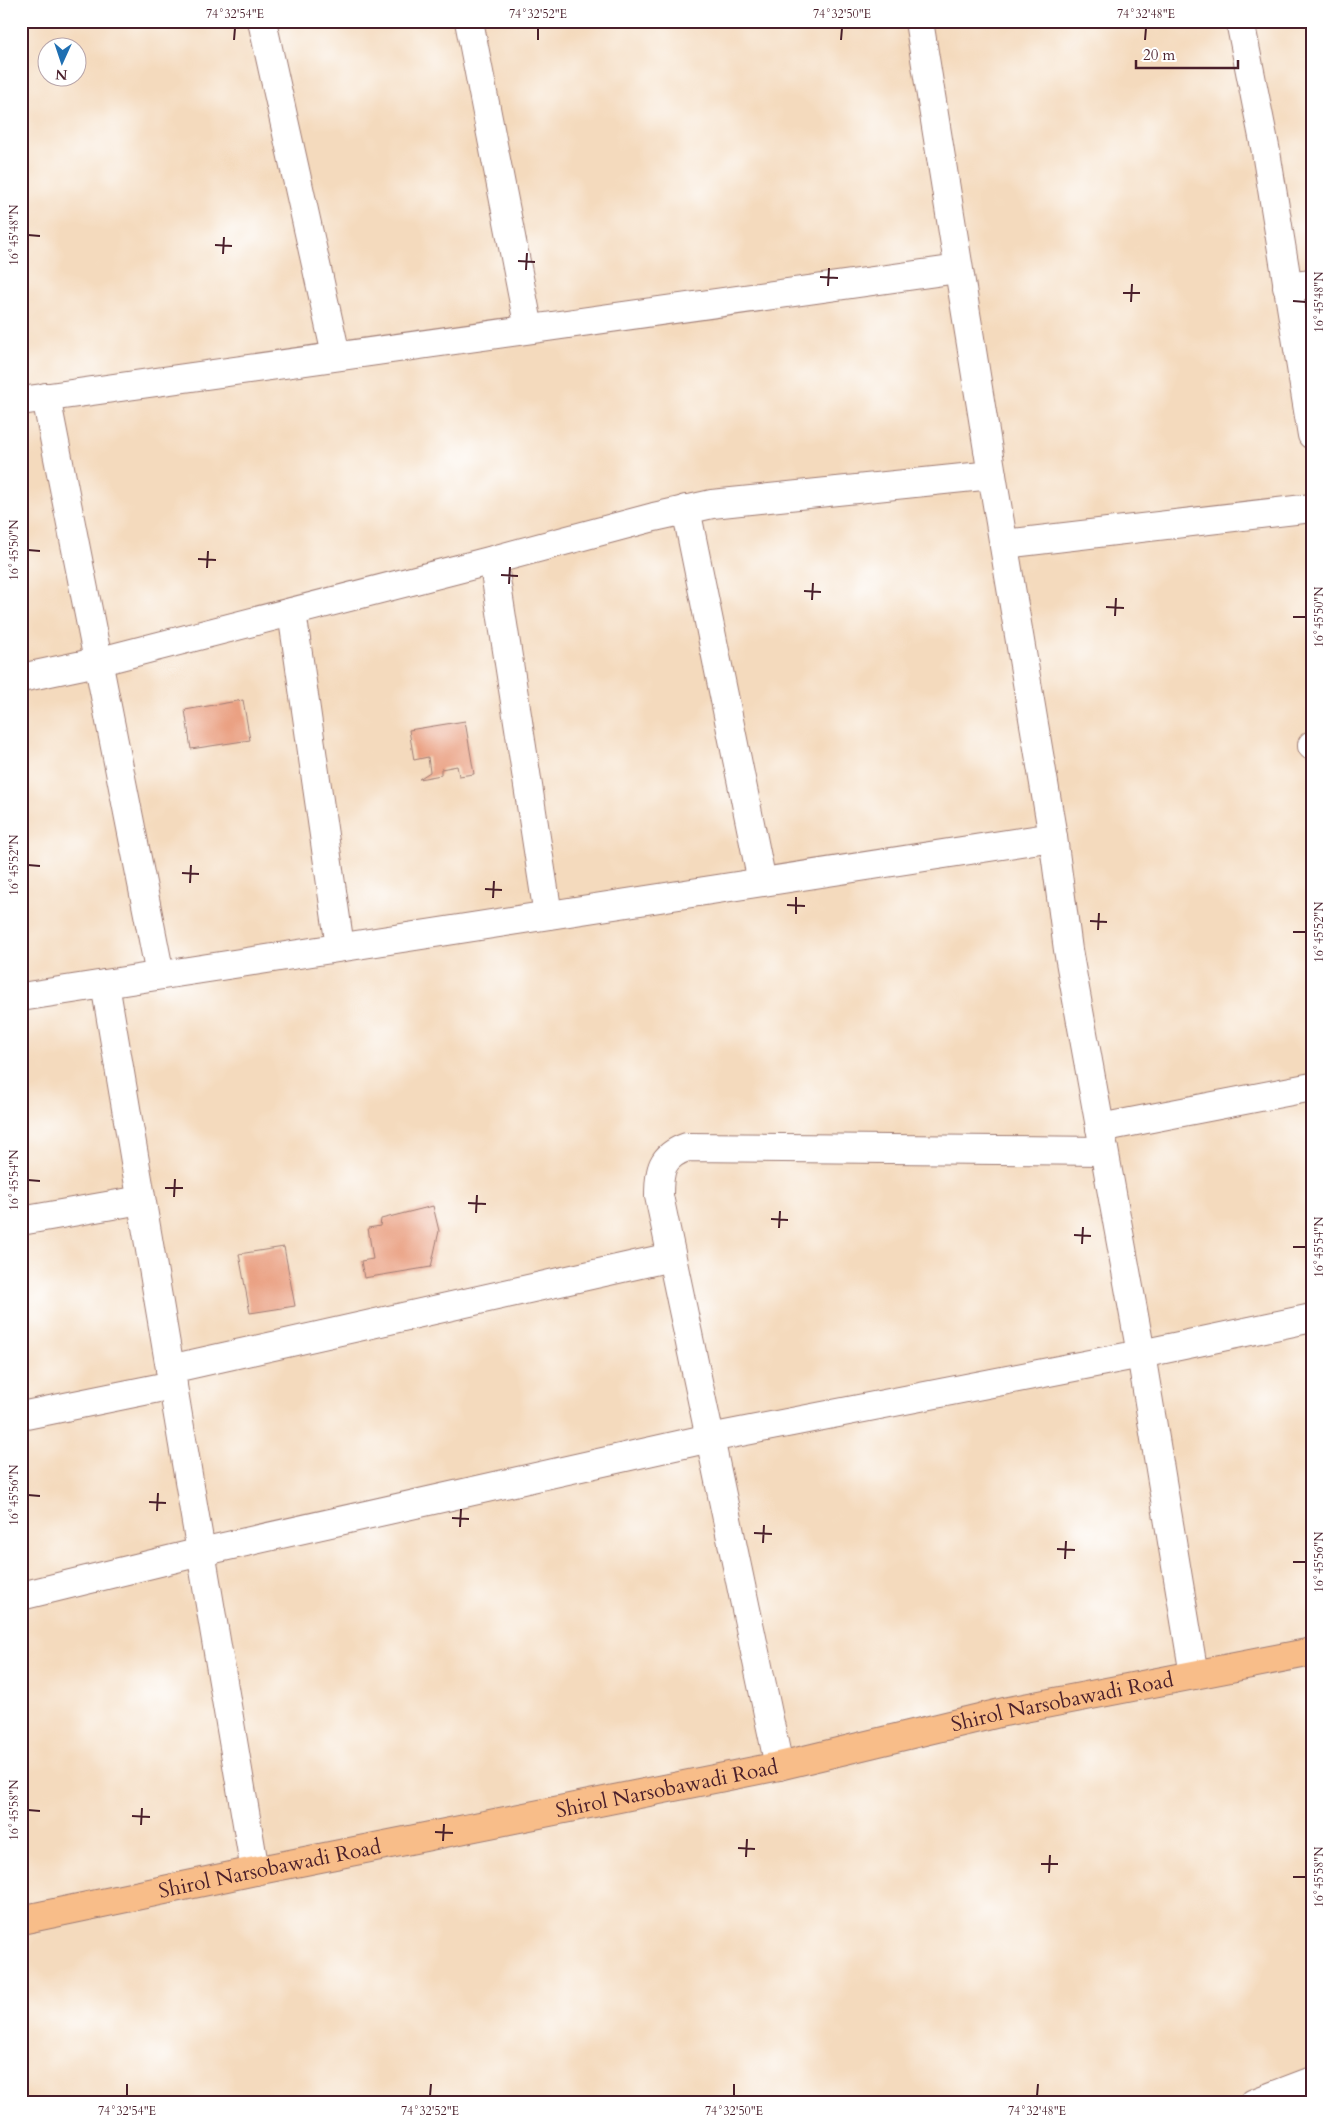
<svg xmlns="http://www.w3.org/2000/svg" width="1333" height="2124" viewBox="0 0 1333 2124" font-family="Cardo,serif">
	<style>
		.building { fill: #eaa183 }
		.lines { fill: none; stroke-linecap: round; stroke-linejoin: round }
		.minor-casing { stroke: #9f7c74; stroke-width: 30 }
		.major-casing { stroke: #9f7c74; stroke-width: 30 }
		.minor { stroke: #fff; stroke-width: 28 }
		.major { stroke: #f8bd89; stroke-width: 28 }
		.ticks { fill: none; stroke: #4a1f2b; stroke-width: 2 }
		.labels { text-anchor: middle; stroke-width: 4; stroke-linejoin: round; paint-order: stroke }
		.street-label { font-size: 21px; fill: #4a1f2b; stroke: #fff }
		.neatline { fill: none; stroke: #4a1f2b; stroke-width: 2 }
		.ticks-label { font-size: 12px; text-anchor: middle; fill: #4a1f2b }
	</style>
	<rect width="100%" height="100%" fill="#fff"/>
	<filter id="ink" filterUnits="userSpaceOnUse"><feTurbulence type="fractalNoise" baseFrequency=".02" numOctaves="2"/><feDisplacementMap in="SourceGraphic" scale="10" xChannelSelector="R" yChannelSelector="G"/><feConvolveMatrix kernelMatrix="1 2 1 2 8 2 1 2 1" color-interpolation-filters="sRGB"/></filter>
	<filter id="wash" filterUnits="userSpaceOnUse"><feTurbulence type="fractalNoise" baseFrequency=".0096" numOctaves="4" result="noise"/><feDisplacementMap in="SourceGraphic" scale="20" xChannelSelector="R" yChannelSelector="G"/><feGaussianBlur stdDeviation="1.12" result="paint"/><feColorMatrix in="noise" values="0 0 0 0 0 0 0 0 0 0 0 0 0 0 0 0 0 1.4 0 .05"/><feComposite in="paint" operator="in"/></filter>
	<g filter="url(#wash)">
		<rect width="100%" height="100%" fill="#f4dabd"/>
		<g id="blocks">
			<!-- building -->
			<g class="building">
				<polygon points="243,700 250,740 191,749 185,710"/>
				<polygon points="465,721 474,774 459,776 457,766 441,769 441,775 419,779 430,772 428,757 414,760 409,730"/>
				<polygon points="433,1206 439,1231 431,1267 364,1278 361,1261 373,1259 368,1228 380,1226 381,1219"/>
				<polygon points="284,1247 295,1306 250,1313 239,1254"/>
			</g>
		</g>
	</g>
	<g filter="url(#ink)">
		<use href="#blocks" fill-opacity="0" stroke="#9f7c74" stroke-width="1"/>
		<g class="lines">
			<!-- minor casing -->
			<g class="minor-casing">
				<g id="minor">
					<polyline points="262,21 336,355"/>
					<polyline points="469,21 529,329"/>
					<polyline points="919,21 992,475"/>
					<polyline points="1240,21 1266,152 1312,435"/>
					<polyline points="1287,287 1312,284"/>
					<polyline points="46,397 160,975"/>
					<polyline points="21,401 958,269"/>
					<polyline points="686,509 762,882"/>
					<polyline points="1004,544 1312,508"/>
					<polyline points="493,560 548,915"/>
					<polyline points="292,612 340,947"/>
					<polyline points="21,678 97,662 493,560 654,517 712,504 992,475 1053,837 1068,950 1141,1354 1194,1675"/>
					<polyline points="1312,745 1312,746"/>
					<polyline points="105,984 255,1871"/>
					<polyline points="21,997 1053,837"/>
					<polyline points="1100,1128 1312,1087"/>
					<polyline points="21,1221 141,1200"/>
					<polyline points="170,1369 671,1257"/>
					<polyline points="21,1416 173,1385"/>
					<polyline points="21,1596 201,1552 710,1438 1141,1354 1312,1318"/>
					<path d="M 779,1766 L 659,1196 C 659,1170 661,1156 687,1147 L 1104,1151"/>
					<polyline points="1254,2103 1312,2081"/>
				</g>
			</g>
			<!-- major casing -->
			<g class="major-casing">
				<g id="major">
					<path id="s1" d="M 21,1920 L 255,1871 L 779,1766 L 1004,1712 L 1312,1652"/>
				</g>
			</g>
			<!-- minor -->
			<use href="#minor" class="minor"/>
			<!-- major -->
			<use href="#major" class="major"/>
		</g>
	</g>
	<!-- ticks -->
	<path class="ticks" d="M 234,40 L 235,28M 538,40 L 538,28M 841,40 L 842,28M 1145,40 L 1146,28M 28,235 L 40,236M 215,245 L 232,246M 223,254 L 224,237M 518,261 L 535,262M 526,270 L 527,253M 820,277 L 838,278M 828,286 L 829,268M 1123,293 L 1140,293M 1293,301 L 1306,302M 1131,302 L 1132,284M 28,550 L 40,551M 198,559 L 216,560M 207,568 L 208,551M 501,575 L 518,576M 509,584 L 510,567M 804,591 L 821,592M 812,600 L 813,583M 1106,607 L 1124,608M 1115,616 L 1116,598M 1293,617 L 1306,617M 28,865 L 40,866M 182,873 L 199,874M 190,883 L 191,865M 485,889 L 502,890M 493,898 L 494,881M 787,905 L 805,906M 796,914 L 796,897M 1090,921 L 1107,922M 1098,930 L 1099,913M 1293,932 L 1306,932M 28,1180 L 40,1181M 165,1188 L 183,1188M 174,1197 L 175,1179M 468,1203 L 486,1204M 476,1213 L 477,1195M 771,1219 L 788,1220M 779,1228 L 780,1211M 1074,1235 L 1091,1236M 1082,1244 L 1083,1227M 1293,1247 L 1306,1247M 28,1495 L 40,1496M 149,1502 L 166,1503M 157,1511 L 158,1493M 452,1518 L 469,1519M 460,1527 L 461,1509M 754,1533 L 772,1534M 763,1543 L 764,1525M 1057,1549 L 1075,1550M 1065,1559 L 1066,1541M 1293,1562 L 1306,1562M 28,1810 L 40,1811M 132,1816 L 150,1817M 141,1825 L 142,1808M 435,1832 L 453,1833M 443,1841 L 444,1824M 738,1848 L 755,1849M 746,1857 L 747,1839M 1041,1864 L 1058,1864M 1049,1873 L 1050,1855M 1293,1877 L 1306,1877M 127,2096 L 127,2084M 430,2096 L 431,2084M 734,2096 L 734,2084M 1037,2096 L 1038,2084"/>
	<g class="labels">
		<!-- street labels -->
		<g class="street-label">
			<text dy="7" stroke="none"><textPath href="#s1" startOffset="1064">Shirol Narsobawadi Road</textPath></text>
			<text dy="7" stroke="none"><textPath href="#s1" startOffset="659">Shirol Narsobawadi Road</textPath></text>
			<text dy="7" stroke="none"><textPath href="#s1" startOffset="254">Shirol Narsobawadi Road</textPath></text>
		</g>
	</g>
	<!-- margin -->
	<rect width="1333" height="2124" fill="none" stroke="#fff" stroke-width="55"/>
	<!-- north arrow -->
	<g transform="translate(62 62) rotate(183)"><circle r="24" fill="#ffffff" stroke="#b7a5aa"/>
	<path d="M0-4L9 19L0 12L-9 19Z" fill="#1f6fb2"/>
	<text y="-8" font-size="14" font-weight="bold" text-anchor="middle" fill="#4a1f2b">N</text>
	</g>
	<!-- scale -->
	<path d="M1136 60v8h102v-8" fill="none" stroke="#4a1f2b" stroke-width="2.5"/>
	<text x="1143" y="60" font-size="15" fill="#4a1f2b" stroke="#ffffff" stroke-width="4" paint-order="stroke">20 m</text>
	<rect x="28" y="28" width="1278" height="2068" class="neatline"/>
	<g class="ticks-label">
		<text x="235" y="18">74°32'54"E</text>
		<text x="538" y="18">74°32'52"E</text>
		<text x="842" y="18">74°32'50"E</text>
		<text x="1146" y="18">74°32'48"E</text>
		<text transform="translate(14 235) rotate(-90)" y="4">16°45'48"N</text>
		<text transform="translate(1319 302) rotate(-90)" y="4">16°45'48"N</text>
		<text transform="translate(14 550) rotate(-90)" y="4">16°45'50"N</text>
		<text transform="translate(1319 617) rotate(-90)" y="4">16°45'50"N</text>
		<text transform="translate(14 865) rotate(-90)" y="4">16°45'52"N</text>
		<text transform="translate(1319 932) rotate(-90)" y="4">16°45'52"N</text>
		<text transform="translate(14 1180) rotate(-90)" y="4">16°45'54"N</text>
		<text transform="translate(1319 1247) rotate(-90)" y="4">16°45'54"N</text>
		<text transform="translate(14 1495) rotate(-90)" y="4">16°45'56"N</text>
		<text transform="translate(1319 1562) rotate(-90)" y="4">16°45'56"N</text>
		<text transform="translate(14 1810) rotate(-90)" y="4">16°45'58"N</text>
		<text transform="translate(1319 1877) rotate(-90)" y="4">16°45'58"N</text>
		<text x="127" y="2115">74°32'54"E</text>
		<text x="430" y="2115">74°32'52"E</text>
		<text x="734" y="2115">74°32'50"E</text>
		<text x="1037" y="2115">74°32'48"E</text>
	</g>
</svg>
